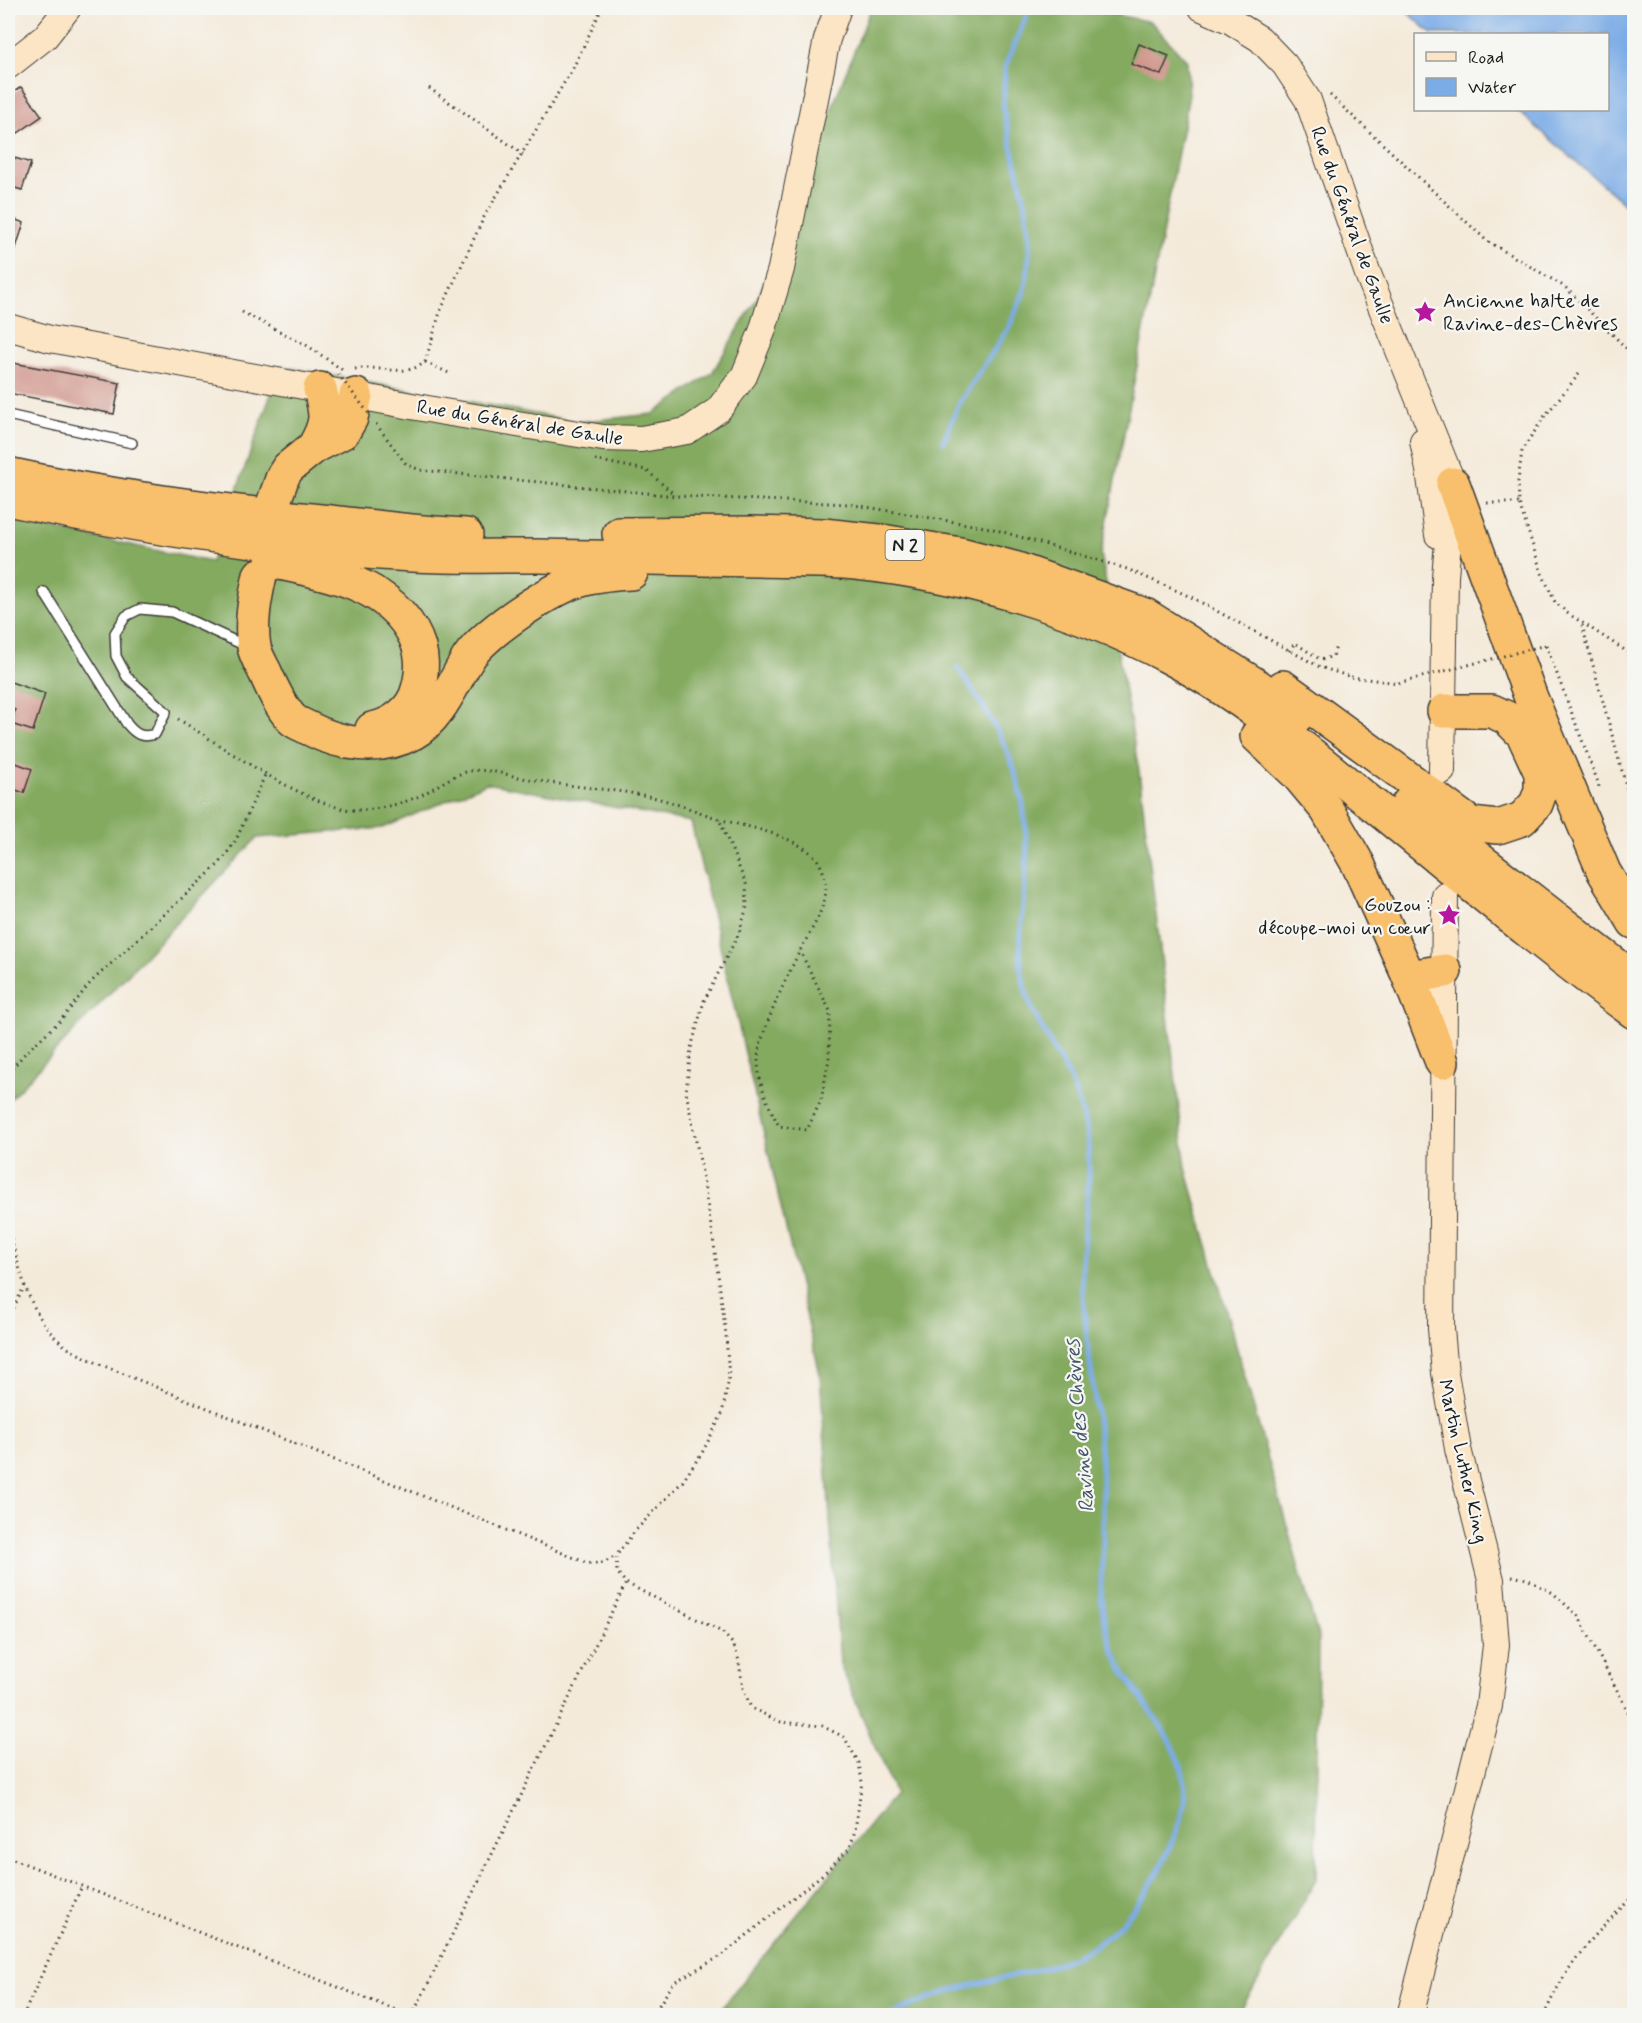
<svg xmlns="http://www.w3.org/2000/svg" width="1642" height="2023" viewBox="0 0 1642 2023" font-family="Mynerve,sans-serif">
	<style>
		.forest { fill: #84aa60; stroke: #50633e; stroke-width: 1.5 }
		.water { fill: #7bace6; stroke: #4c6481; stroke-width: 1.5 }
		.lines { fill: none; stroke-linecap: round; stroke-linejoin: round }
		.stream { stroke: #7bace6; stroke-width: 5 }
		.building { fill: #d0978d }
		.lane-casing { stroke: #3c3b38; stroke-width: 12 }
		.secondary-casing { stroke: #3c3b38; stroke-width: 28 }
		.highway-casing { stroke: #3c3b38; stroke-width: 36 }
		.path { stroke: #3c3b38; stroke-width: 3; stroke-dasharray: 1.5 4.5; stroke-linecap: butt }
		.lane { stroke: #fff; stroke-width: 9 }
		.secondary { stroke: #fce5c4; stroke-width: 26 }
		.highway { stroke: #f8bf6c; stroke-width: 33 }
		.path-bridge { stroke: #3c3b38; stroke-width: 3; stroke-dasharray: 1.5 4.5; stroke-linecap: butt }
		.labels { text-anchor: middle; stroke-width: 4.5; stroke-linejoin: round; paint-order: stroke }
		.shield { fill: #f6f6f2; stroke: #5d5d5c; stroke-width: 1.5 }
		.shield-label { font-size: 18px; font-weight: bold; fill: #1c1c1c }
		.street-label { font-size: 20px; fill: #1c1c1c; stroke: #f6f6f2 }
		.poi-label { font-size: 20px; fill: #1c1c1c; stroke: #f6f6f2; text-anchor: start }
		.water-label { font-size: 21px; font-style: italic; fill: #42566d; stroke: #f6f6f2 }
	</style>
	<rect width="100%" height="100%" fill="#f6f6f2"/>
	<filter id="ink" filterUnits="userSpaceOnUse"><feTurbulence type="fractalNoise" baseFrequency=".0167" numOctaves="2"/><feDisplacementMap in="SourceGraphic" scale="12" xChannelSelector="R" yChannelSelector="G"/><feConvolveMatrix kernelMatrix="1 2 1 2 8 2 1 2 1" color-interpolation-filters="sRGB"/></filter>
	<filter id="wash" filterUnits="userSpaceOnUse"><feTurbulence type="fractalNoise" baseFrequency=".008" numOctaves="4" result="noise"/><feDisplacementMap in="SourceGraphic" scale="24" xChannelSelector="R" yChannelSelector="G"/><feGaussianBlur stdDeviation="1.35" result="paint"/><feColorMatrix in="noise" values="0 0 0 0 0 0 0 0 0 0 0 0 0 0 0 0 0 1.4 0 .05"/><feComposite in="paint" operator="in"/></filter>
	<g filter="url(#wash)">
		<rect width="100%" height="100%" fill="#f4eada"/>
		<!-- forest -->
		<polygon class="forest" points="871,8 1082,8 1151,22 1187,61 1189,95 1101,554 1139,771 1186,1168 1318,1636 1316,1880 1238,2015 716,2015 895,1794 840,1664 820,1374 691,822 487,783 383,828 257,838 8,1101 8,519 211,562 281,366 578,422 653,414 712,373 759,295"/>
		<!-- water -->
		<polygon class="water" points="1403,8 1634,8 1634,212 1517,110 1608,110 1608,34 1432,34"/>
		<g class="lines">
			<!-- stream -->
			<g class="stream">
				<polyline points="943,442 960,402 1008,329 1022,297 1027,277 1030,242 1026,207 1003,108 1005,67 1030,8"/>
				<path d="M 890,2016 C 913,2004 939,1993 964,1987 C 1002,1977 1043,1972 1078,1955 C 1129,1931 1159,1877 1178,1827 C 1203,1760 1153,1722 1123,1670 C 1108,1644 1101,1617 1101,1587 C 1101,1571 1103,1555 1103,1539 C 1104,1505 1102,1470 1099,1436 C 1094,1384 1084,1331 1082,1278 C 1081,1230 1095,1175 1086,1128 C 1082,1109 1076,1092 1068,1075 C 1052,1043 1028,1012 1022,975 C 1017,941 1024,905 1026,872 C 1031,783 1006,738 957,667"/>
			</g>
		</g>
		<g id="blocks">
			<!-- building -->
			<g class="building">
				<polygon points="1139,44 1169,56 1161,75 1131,64"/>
				<polygon points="21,87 42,116 18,133 8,119 8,96"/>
				<polygon points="8,156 31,163 22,190 8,186"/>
				<polygon points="8,217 24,223 10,266 8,265"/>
				<polygon points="8,362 120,383 114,414 8,393"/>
				<polygon points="8,681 45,694 33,731 11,724 15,710 8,707"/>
				<polygon points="8,760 32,769 24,793 8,787"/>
			</g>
		</g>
	</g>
	<g filter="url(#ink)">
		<use href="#blocks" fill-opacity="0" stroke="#3c3b38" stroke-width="1.5"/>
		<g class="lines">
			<!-- lane casing -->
			<g class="lane-casing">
				<g id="lane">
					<polyline points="8,415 132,443"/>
					<path d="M 44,592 L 127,724 C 136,735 142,738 155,734 L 166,712 L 127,677 L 116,656 L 115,633 L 126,616 L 140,609 L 172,612 L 248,647"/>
				</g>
			</g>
			<!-- secondary casing -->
			<g class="secondary-casing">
				<g id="secondary">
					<polyline points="1202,8 1231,21 1260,39 1285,65 1308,100 1368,274 1453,484 1445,577 1442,771"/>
					<polyline points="8,66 45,37 68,8"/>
					<polyline points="8,327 50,339 444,412 603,438 641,439 687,431 718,410 744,376 762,332 781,269 827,39 838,8"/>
					<polyline points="1423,441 1429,470 1438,535"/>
					<polyline points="1410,2016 1489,1706 1496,1645 1491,1580 1458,1449 1445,1373 1441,1329 1445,896"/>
				</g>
			</g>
			<!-- highway casing -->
			<g class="highway-casing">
				<g id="highway">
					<path d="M 314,447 C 328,422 327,417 320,389"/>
					<path d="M 8,474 C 111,497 215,510 320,521 C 369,526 417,533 466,535"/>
					<polyline points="1453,484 1531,698 1604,872 1634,922"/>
					<path d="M 8,499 C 138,527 278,548 412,555 C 453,557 495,556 536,556 C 610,557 684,558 758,560 C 790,561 824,560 856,563 C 962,574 1074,607 1169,657 C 1245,697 1311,754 1377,808 C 1462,877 1546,948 1634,1012"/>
					<polyline points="272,507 283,476 288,468 314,447 343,432 351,418 356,395"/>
					<polyline points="619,534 753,533 823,535 888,542 960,554 1017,569 1145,615 1259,687 1297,716"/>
					<path d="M 272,561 C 321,573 376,579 407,623 C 422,644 425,665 418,689 C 413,710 393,725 372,729"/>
					<path d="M 260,575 C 255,598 250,623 254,647 C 256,656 261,664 265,672 C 272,688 280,706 292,719 C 296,723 303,725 308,728 C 341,745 379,751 413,733 C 440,718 453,682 469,657 C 486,632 544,594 572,583 C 590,576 612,574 631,573"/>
					<polyline points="1283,687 1471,824 1498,827 1522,819 1536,804 1541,790 1541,773 1523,734 1507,718 1492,711 1444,711"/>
					<polyline points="1257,736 1297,774 1327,810 1358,864 1409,977 1442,1062"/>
					<polyline points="1408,804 1634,979"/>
					<polyline points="1409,977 1445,971"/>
				</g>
			</g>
			<!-- path -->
			<g class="path">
				<polyline points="429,88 523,154"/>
				<polyline points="1330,95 1487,241 1565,287 1634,356"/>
				<polyline points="242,312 308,346 344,371"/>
				<polyline points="425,362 440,312 484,217 573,68 602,8"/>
				<path d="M 355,369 C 378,364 404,379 425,362 L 451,374"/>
				<polyline points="1579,374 1544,417 1522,451 1518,481 1519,503 1541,571 1555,602 1567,613 1634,656"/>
				<polyline points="376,424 406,464 420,470 676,496 848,504 990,528 1127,569 1191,597 1320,667 1351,677"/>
				<polyline points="595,460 646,470 675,495"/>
				<polyline points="1487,503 1519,503"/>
				<polyline points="1582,625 1634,815"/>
				<polyline points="1546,645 1599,785 1598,790"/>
				<polyline points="1289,651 1295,643 1321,660 1333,656 1336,646"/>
				<path d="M 178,719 C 219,744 310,809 355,810 C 374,811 400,804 417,797 C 435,789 450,775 470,771 C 490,768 509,776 528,779 C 564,786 601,788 637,794 C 664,798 693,810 719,819 L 746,884 L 747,907 L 739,933 L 704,1001 L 691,1048 L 686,1092 L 701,1166 L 714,1244 L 726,1335 L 729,1378 L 722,1414 L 703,1451 L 683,1481 L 635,1531 L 616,1556 L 617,1572 L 626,1583 L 722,1632 L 733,1644 L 738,1657 L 743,1688 L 751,1708 L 781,1722 L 822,1726 L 844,1737 L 859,1763 L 862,1782 L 855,1830 L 850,1848 L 823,1874 L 721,1956 L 674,1982 L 652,2016"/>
				<path d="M 719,819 C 750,828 788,833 813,855 C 821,862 826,877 826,888 C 825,909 812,929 802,947 C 790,969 759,1035 758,1057 C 757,1082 768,1105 779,1126 L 807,1130 L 821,1100 L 829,1059 L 830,1011 L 800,951"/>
				<polyline points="8,1073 27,1051 61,1020 91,982 220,863 236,840 266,773"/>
				<path d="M 8,1227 C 20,1269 29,1321 68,1348 C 77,1354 88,1358 97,1363 L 587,1563 L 603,1563 L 616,1556"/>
				<polyline points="8,1319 25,1285"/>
				<polyline points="1512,1576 1527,1579 1553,1593 1579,1617 1634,1723"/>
				<polyline points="8,1857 411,2016"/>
				<polyline points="23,2016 82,1886"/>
				<polyline points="412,2016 626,1583"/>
				<path d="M 1544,2016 C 1567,1961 1594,1936 1634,1895"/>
			</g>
			<!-- lane -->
			<use href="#lane" class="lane"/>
			<!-- secondary -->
			<use href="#secondary" class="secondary"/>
			<!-- highway -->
			<use href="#highway" class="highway"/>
			<!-- path-bridge -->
			<g class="path-bridge">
				<polyline points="338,374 370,415"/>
				<polyline points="1351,677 1398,683 1546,645"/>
			</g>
		</g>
	</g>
	<!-- icons -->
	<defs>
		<g id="sight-bare" transform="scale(1.8)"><path d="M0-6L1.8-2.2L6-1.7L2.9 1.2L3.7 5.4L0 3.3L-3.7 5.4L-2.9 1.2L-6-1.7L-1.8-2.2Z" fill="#b5179e" stroke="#f6f6f2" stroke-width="2.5" paint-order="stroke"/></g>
	</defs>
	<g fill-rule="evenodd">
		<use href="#sight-bare" x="1425" y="312"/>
		<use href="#sight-bare" x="1449" y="915"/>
	</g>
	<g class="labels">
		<!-- shield labels -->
		<rect class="shield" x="885.5" y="530" width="39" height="30" rx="4.5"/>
		<g class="shield-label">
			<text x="905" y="551">N 2</text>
		</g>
		<!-- street labels -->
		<g class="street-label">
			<text transform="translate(1353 225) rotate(70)" y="7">Rue du Général de Gaulle</text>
			<text transform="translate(520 422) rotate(9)" y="7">Rue du Général de Gaulle</text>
			<text transform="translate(1464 1461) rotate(77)" y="7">Martin Luther King</text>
		</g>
		<!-- poi labels -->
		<g class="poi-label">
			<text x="1443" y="307">Ancienne halte de<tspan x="1443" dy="23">Ravine-des-Chèvres</tspan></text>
			<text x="1431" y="911" text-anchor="end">Gouzou :<tspan x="1431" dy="23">découpe-moi un cœur</tspan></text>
		</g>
		<!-- water labels -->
		<g class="water-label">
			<text transform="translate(1079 1426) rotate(-95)" y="7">Ravine des Chèvres</text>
		</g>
	</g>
	<!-- margin -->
	<rect width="1642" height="2023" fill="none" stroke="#f6f6f2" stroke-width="30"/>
	<!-- legend -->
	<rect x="1414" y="33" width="195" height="78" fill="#f6f6f2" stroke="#9f9f9c" stroke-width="1.5"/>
	<rect x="1426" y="52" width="30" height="9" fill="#fce5c4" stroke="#9f9f9c" stroke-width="1.5"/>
	<text x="1468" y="63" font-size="18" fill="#1c1c1c">Road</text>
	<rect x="1426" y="78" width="30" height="18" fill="#7bace6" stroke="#9f9f9c" stroke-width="1.5"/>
	<text x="1468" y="93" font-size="18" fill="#1c1c1c">Water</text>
</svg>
